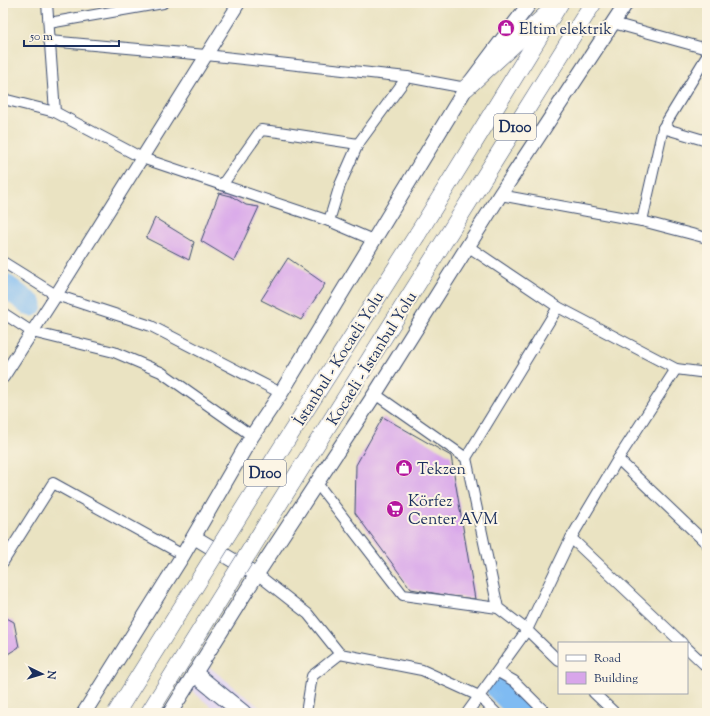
<svg xmlns="http://www.w3.org/2000/svg" width="710" height="716" viewBox="0 0 710 716" font-family="'Sorts Mill Goudy',serif">
	<style>
		.built { fill: #e0d4f4 }
		.lines { fill: none; stroke-linecap: round; stroke-linejoin: round }
		.river { stroke: #7fbbf2; stroke-width: 23 }
		.building { fill: #d8a6ea }
		.minor-casing { stroke: #3a4a6d; stroke-width: 12 }
		.tertiary-casing { stroke: #3a4a6d; stroke-width: 14 }
		.secondary-casing { stroke: #3a4a6d; stroke-width: 16 }
		.primary-casing { stroke: #3a4a6d; stroke-width: 18 }
		.trunk-casing { stroke: #3a4a6d; stroke-width: 18 }
		.minor { stroke: #fff; stroke-width: 10 }
		.tertiary { stroke: #fff; stroke-width: 12 }
		.secondary { stroke: #fff; stroke-width: 14 }
		.primary { stroke: #fff; stroke-width: 16 }
		.trunk { stroke: #fff; stroke-width: 17 }
		.trunk-bridge-casing { stroke: #3a4a6d; stroke-width: 18; stroke-linecap: butt }
		.trunk-bridge { stroke: #fff; stroke-width: 17 }
		.labels { text-anchor: middle; stroke-width: 4; stroke-linejoin: round; paint-order: stroke }
		.shield { fill: #fcf5e5; stroke: #5e6a86; stroke-width: 1 }
		.shield-label { font-size: 15px; font-weight: bold; fill: #1b2f5e }
		.poi-label { font-size: 16px; fill: #1b2f5e; stroke: #fcf5e5; text-anchor: start }
		.street-label { font-size: 16px; fill: #1b2f5e; stroke: #fcf5e5 }
	</style>
	<rect width="100%" height="100%" fill="#fcf5e5"/>
	<filter id="ink" filterUnits="userSpaceOnUse"><feTurbulence type="fractalNoise" baseFrequency=".025" numOctaves="2"/><feDisplacementMap in="SourceGraphic" scale="8" xChannelSelector="R" yChannelSelector="G"/><feConvolveMatrix kernelMatrix="1 2 1 2 8 2 1 2 1" color-interpolation-filters="sRGB"/></filter>
	<filter id="wash" filterUnits="userSpaceOnUse"><feTurbulence type="fractalNoise" baseFrequency=".012" numOctaves="4" result="noise"/><feDisplacementMap in="SourceGraphic" scale="16" xChannelSelector="R" yChannelSelector="G"/><feGaussianBlur stdDeviation="0.9" result="paint"/><feColorMatrix in="noise" values="0 0 0 0 0 0 0 0 0 0 0 0 0 0 0 0 0 1.4 0 .05"/><feComposite in="paint" operator="in"/></filter>
	<g filter="url(#wash)">
		<rect width="100%" height="100%" fill="#eae3c2"/>
		<!-- built -->
		<polygon class="built" points="203,662 267,713 219,713 187,687"/>
		<g class="lines">
			<!-- river -->
			<g class="river">
				<polyline points="3,284 31,305"/>
				<polyline points="498,689 521,713"/>
			</g>
		</g>
		<g id="blocks">
			<!-- building -->
			<g class="building">
				<polygon points="219,193 231,196 246,205 259,207 234,261 201,241"/>
				<polygon points="155,218 194,242 189,260 146,238"/>
				<polygon points="288,258 325,284 301,320 261,300"/>
				<polygon points="383,417 451,456 475,599 450,596 411,589 355,513 356,465"/>
				<polygon points="3,616 14,622 19,647 3,657"/>
			</g>
		</g>
	</g>
	<g filter="url(#ink)">
		<use href="#blocks" fill-opacity="0" stroke="#3a4a6d" stroke-width="1"/>
		<g class="lines">
			<!-- minor casing -->
			<g class="minor-casing">
				<g id="minor">
					<polyline points="47,3 55,112 142,158 329,221 373,240"/>
					<polyline points="49,23 163,3"/>
					<polyline points="613,23 707,49"/>
					<polyline points="49,41 206,55 407,77 466,88"/>
					<polyline points="3,99 55,112"/>
					<polyline points="663,128 707,141"/>
					<polyline points="222,185 261,130 279,132 358,144"/>
					<polyline points="500,195 642,221 707,238"/>
					<polyline points="329,221 340,185 358,144 407,77"/>
					<polyline points="642,221 663,128 707,56"/>
					<polyline points="469,247 558,307 676,369 707,373"/>
					<polyline points="3,262 56,295 151,326 281,393"/>
					<polyline points="3,313 32,332 114,352 161,372 252,436"/>
					<polyline points="375,394 466,458 498,608 527,630 559,661"/>
					<polyline points="466,458 558,307"/>
					<polyline points="618,459 707,544"/>
					<polyline points="316,482 403,595 498,608"/>
					<polyline points="571,538 682,643"/>
					<polyline points="3,562 53,483 183,555"/>
					<polyline points="257,574 308,614 340,654"/>
					<polyline points="687,648 707,667"/>
					<polyline points="498,672 514,681 546,713"/>
					<polyline points="594,693 615,713"/>
					<polyline points="306,713 312,676 340,654 422,670 479,696 496,713"/>
					<polyline points="467,713 527,630 571,538 618,459 676,369"/>
				</g>
			</g>
			<!-- tertiary casing -->
			<g class="tertiary-casing">
				<polyline id="tertiary" points="3,377 56,295 239,3"/>
			</g>
			<!-- secondary casing -->
			<g class="secondary-casing">
				<g id="secondary">
					<polyline points="194,537 249,570"/>
					<polyline points="84,713 183,555 252,436 281,393 466,88 530,3"/>
					<polyline points="170,713 257,574 375,394 500,195 626,3"/>
				</g>
			</g>
			<!-- primary casing -->
			<g class="primary-casing">
				<polyline id="primary" points="195,674 243,713"/>
			</g>
			<!-- trunk casing -->
			<g class="trunk-casing">
				<g id="trunk">
					<polyline points="466,88 547,14"/>
					<polyline points="417,235 560,3"/>
					<polyline points="438,251 593,3"/>
				</g>
			</g>
			<!-- minor -->
			<use href="#minor" class="minor"/>
			<!-- tertiary -->
			<use href="#tertiary" class="tertiary"/>
			<!-- secondary -->
			<use href="#secondary" class="secondary"/>
			<!-- primary -->
			<use href="#primary" class="primary"/>
			<!-- trunk -->
			<use href="#trunk" class="trunk"/>
			<!-- trunk-bridge casing -->
			<g class="trunk-bridge-casing">
				<g id="trunk-bridge">
					<polyline points="116,713 277,455 417,235"/>
					<polyline points="149,713 300,470 438,251"/>
				</g>
			</g>
			<!-- trunk-bridge -->
			<use href="#trunk-bridge" class="trunk-bridge"/>
		</g>
	</g>
	<!-- icons -->
	<defs>
		<g id="shop-disc" transform="scale(0.9)"><circle r="9.5" fill="#b5179e" stroke="#fcf5e5"/><path d="M-5-2.5h2.3a2.7 3.5 0 0 1 5.4 0H5L5.5 6h-11ZM-1.5-2.5h3a1.5 2.3 0 0 0-3 0Z" fill="#fff"/></g>
		<g id="supermarket-disc" transform="scale(0.9)"><circle r="9.5" fill="#b5179e" stroke="#fcf5e5"/><path d="M-6-5.5h2.5l.6 2H6L4.5 2H-2.5L-4.4-4H-6ZM-1.5 3.2a1.3 1.3 0 1 0 .1 0ZM3 3.2a1.3 1.3 0 1 0 .1 0Z" fill="#fff"/></g>
	</defs>
	<g fill-rule="evenodd">
		<use href="#shop-disc" x="506" y="28"/>
		<use href="#shop-disc" x="404" y="468"/>
		<use href="#supermarket-disc" x="395" y="509"/>
	</g>
	<g class="labels">
		<!-- shield labels -->
		<g class="shield">
			<rect x="494" y="114" width="42" height="26" rx="3"/>
			<rect x="244" y="460" width="42" height="26" rx="3"/>
		</g>
		<g class="shield-label">
			<text x="515" y="132">D100</text>
			<text x="265" y="478">D100</text>
		</g>
		<!-- poi labels -->
		<g class="poi-label">
			<text x="519" y="34">Eltim elektrik</text>
			<text x="417" y="474">Tekzen</text>
			<text x="408" y="506">Körfez<tspan x="408" dy="18">Center AVM</tspan></text>
		</g>
		<!-- street labels -->
		<g class="street-label">
			<text transform="translate(338 358) rotate(-58)" y="6">İstanbul - Kocaeli Yolu</text>
			<text transform="translate(371 358) rotate(-58)" y="6">Kocaeli - İstanbul Yolu</text>
		</g>
	</g>
	<!-- margin -->
	<rect width="710" height="716" fill="none" stroke="#fcf5e5" stroke-width="16"/>
	<!-- legend -->
	<rect x="558" y="642" width="130" height="52" fill="#fcf5e5" stroke="#a2a6af"/>
	<rect x="566" y="655" width="20" height="6" fill="#ffffff" stroke="#a2a6af"/>
	<text x="594" y="662" font-size="12" fill="#1b2f5e">Road</text>
	<rect x="566" y="672" width="20" height="12" fill="#d8a6ea" stroke="#a2a6af"/>
	<text x="594" y="682" font-size="12" fill="#1b2f5e">Building</text>
	<!-- north arrow -->
	<g transform="translate(42 674) rotate(95)" stroke="#fcf5e5" stroke-width="3" paint-order="stroke">
	<path d="M0-3L7 15L0 10L-7 15Z" fill="#1b2f5e"/>
	<text y="-6" font-size="11" font-weight="bold" text-anchor="middle" fill="#1b2f5e">N</text>
	</g>
	<!-- scale -->
	<path d="M24 40v6h95v-6" fill="none" stroke="#1b2f5e" stroke-width="2"/>
	<text x="30" y="40" font-size="12" fill="#1b2f5e" stroke="#fcf5e5" stroke-width="3" paint-order="stroke">50 m</text>
</svg>
